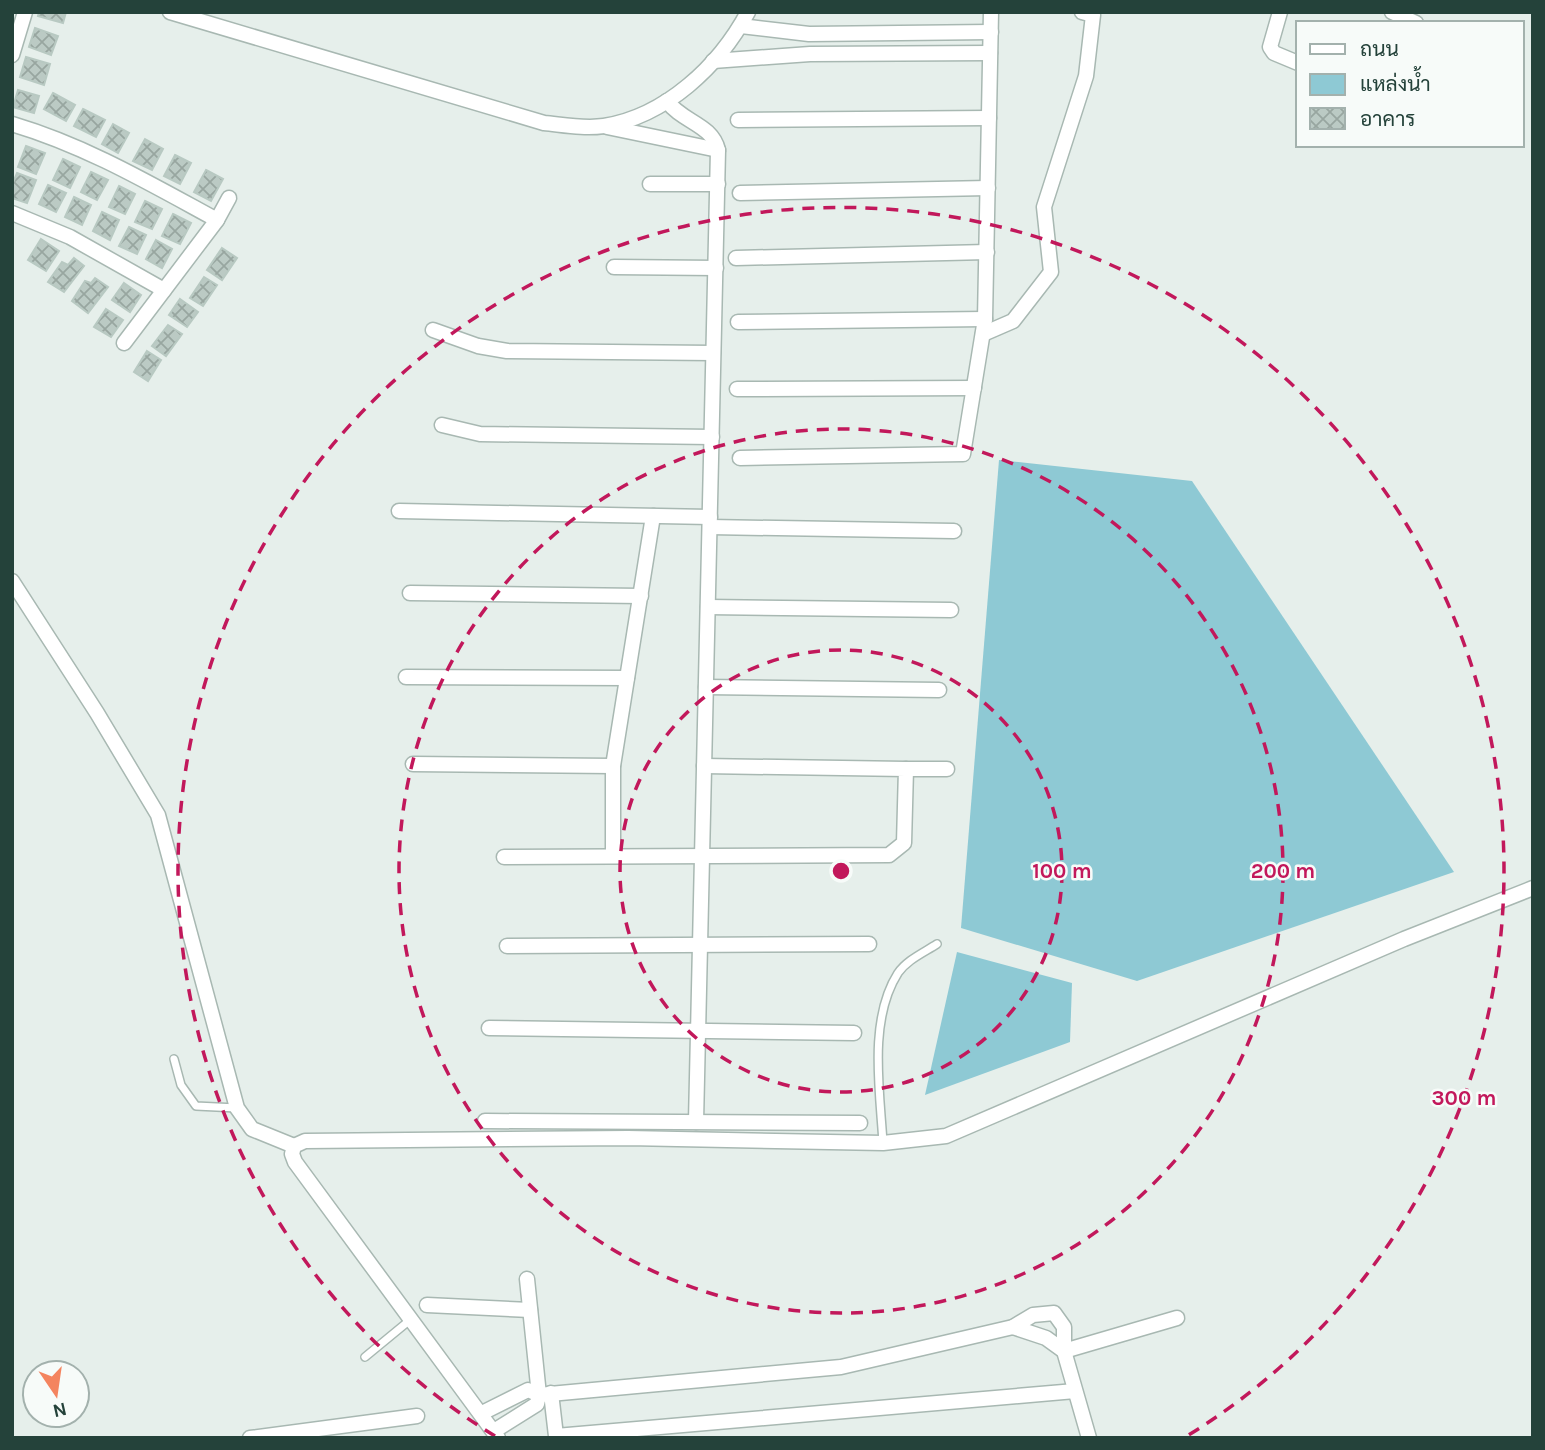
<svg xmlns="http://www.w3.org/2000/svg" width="1545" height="1450" viewBox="0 0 1545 1450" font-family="Karla,Sarabun,sans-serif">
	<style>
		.water { fill: #8ec9d4 }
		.building { fill: url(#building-cross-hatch); stroke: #b8c9c2; stroke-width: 2 }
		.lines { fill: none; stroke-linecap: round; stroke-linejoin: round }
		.lane-casing { stroke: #a8b8b2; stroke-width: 10 }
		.street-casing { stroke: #a8b8b2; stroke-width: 17 }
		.lane { stroke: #fff; stroke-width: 7 }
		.street { stroke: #fff; stroke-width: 14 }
		.ring { fill: none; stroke: #c2185b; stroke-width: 3.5; stroke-dasharray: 12 9 }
		.centre { fill: #c2185b; stroke: #f7fbf9; stroke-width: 3.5 }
		.ring-label { font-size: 21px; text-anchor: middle; font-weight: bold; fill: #c2185b; stroke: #f7fbf9; stroke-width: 5; stroke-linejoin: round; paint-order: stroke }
	</style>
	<defs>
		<pattern id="building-cross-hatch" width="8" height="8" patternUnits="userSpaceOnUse" patternTransform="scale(1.75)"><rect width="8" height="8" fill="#bbcac4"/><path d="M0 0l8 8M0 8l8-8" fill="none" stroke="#98a6a0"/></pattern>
	</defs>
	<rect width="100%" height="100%" fill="#e6efeb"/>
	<!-- water -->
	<g class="water">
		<polygon points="999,460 1192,481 1454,872 1137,981 961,928"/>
		<polygon points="957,952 1072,983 1070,1042 925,1095"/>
	</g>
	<!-- building -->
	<g class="building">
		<polygon points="39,12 66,12 63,23 38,16"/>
		<polygon points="35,28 58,36 51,55 29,47"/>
		<polygon points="26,57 50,64 44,85 20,77"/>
		<polygon points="18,90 39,96 34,113 13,107"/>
		<polygon points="53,93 75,105 66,121 44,109"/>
		<polygon points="83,109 105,120 96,137 74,126"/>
		<polygon points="113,124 129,133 118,153 102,144"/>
		<polygon points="145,139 163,149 152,170 133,161"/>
		<polygon points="26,146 45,153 36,174 18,167"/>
		<polygon points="175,155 191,163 180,184 164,176"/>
		<polygon points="63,159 80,167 70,188 53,180"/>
		<polygon points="206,170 223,179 211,201 194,192"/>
		<polygon points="91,172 108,180 97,200 81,192"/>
		<polygon points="17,173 36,180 27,203 12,198 12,185"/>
		<polygon points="48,185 66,193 56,212 39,204"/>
		<polygon points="119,186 135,194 125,214 109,207"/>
		<polygon points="74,197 91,205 82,225 65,217"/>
		<polygon points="145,201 162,209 152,229 135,222"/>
		<polygon points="102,212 119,220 110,240 93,231"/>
		<polygon points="173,214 191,223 180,244 162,236"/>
		<polygon points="129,227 146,235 137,254 119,246"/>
		<polygon points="41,239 59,251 46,271 28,260"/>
		<polygon points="156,240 172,249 162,268 146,259"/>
		<polygon points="222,248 237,258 222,280 207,270"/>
		<polygon points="74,258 84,266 64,292 48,282 62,262 68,265"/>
		<polygon points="204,277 217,285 203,306 190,298"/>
		<polygon points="95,278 108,287 88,313 72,301 85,281 91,283"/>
		<polygon points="124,283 141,295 130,312 112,300"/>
		<polygon points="180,299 198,312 187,327 169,315"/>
		<polygon points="106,309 123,320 111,337 94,327"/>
		<polygon points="168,325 182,334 166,356 152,346"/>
		<polygon points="147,351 161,360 148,381 134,372"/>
	</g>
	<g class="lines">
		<!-- lane casing -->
		<g class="lane-casing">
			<g id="lane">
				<polyline points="174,1059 181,1085 196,1106 237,1108"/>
				<path d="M 883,1143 C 880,1091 868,1020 898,973 C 907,960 923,953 937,944"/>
				<polyline points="365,1357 410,1320"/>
			</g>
		</g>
		<!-- street casing -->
		<g class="street-casing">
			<g id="street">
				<path d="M 170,12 L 544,123 C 564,125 584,129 604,126 C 666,116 719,66 748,12"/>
				<polyline points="1280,12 1270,47 1274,53 1298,63"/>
				<polyline points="1392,12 1416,23"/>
				<polyline points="741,26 809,34 991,32"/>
				<polyline points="12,55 25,12"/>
				<polyline points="713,61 810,54 990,53"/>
				<path d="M 667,101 C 682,122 712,124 718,150 L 696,1122"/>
				<polyline points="738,120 989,118"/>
				<path d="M 12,124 C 86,146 149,183 217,220 L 124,343"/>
				<polyline points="607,127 718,150"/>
				<polyline points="650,184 718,184"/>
				<polyline points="740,193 988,188"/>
				<polyline points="12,213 70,237 164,290"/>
				<polyline points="217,220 229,198"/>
				<polyline points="736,258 987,252"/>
				<polyline points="614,267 716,268"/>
				<polyline points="738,322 985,319"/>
				<polyline points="433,330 478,346 507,351 713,353"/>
				<polyline points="983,334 1013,321 1051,272 1044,207 1086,76 1093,15 1082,12"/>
				<polyline points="737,389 974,388"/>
				<polyline points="442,425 480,434 712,437"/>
				<polyline points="740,458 963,454 985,319 991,12"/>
				<polyline points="399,511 710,517"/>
				<polyline points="710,527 954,531"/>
				<polyline points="12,581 97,713 158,815 237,1108 252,1129 294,1146"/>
				<polyline points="410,593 641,596"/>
				<polyline points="708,607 951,610"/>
				<polyline points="406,677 627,678"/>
				<polyline points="706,687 939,690"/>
				<polyline points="413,764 613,766"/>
				<polyline points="906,769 947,769"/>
				<polyline points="613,854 613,766 653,516"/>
				<polyline points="504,857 889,855 904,843 906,769 704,766"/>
				<polyline points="507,946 869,944"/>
				<polyline points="489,1028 854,1033"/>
				<polyline points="485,1121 860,1123"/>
				<polyline points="427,1305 530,1310"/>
				<polyline points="1013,1327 1046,1338 1064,1351"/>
				<polyline points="1064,1351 1177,1318"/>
				<polyline points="551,1393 556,1436 1075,1391"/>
				<polyline points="482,1413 528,1390 539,1395 841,1367 1013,1327 1033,1315 1054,1313 1064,1327 1064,1351 1089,1438"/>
				<polyline points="494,1431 537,1404 539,1395 527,1279"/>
				<polyline points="250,1438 417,1416"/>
				<polyline points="498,1438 295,1162 292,1154 294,1146 305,1141 628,1138 883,1143 946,1136 1404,939 1533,888"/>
			</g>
		</g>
		<!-- lane -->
		<use href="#lane" class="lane"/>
		<!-- street -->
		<use href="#street" class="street"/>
	</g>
	<!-- distance rings -->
	<g class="ring">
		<circle cx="841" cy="871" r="221"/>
		<circle cx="841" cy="871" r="442"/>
		<path d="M495 1436A663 663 0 1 1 1187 1436"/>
	</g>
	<circle cx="841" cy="871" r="10" class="centre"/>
	<g class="ring-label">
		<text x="1062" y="878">100 m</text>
		<text x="1283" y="878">200 m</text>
		<text x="1464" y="1105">300 m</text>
	</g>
	<!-- border -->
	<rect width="1545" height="1450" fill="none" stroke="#24423a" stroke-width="28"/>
	<!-- legend -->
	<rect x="1296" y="21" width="228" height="126" fill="#f7fbf9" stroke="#a3b1ad" stroke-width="2"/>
	<rect x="1310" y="44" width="35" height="10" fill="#ffffff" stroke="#a3b1ad" stroke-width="2"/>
	<text x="1360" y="56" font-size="21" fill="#24423a">ถนน</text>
	<rect x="1310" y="74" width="35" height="21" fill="#8ec9d4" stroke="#a3b1ad" stroke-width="2"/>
	<text x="1360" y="91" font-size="21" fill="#24423a">แหล่งน้ำ</text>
	<rect x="1310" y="108" width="35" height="21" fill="url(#building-cross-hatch)" stroke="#a3b1ad" stroke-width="2"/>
	<text x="1360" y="126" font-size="21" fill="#24423a">อาคาร</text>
	<!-- north arrow -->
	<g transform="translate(56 1394) rotate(167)"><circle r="33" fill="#f7fbf9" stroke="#a3b1ad" stroke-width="2"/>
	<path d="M0-5L12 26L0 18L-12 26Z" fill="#f4845f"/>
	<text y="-10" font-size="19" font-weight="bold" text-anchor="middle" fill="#24423a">N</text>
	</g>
</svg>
